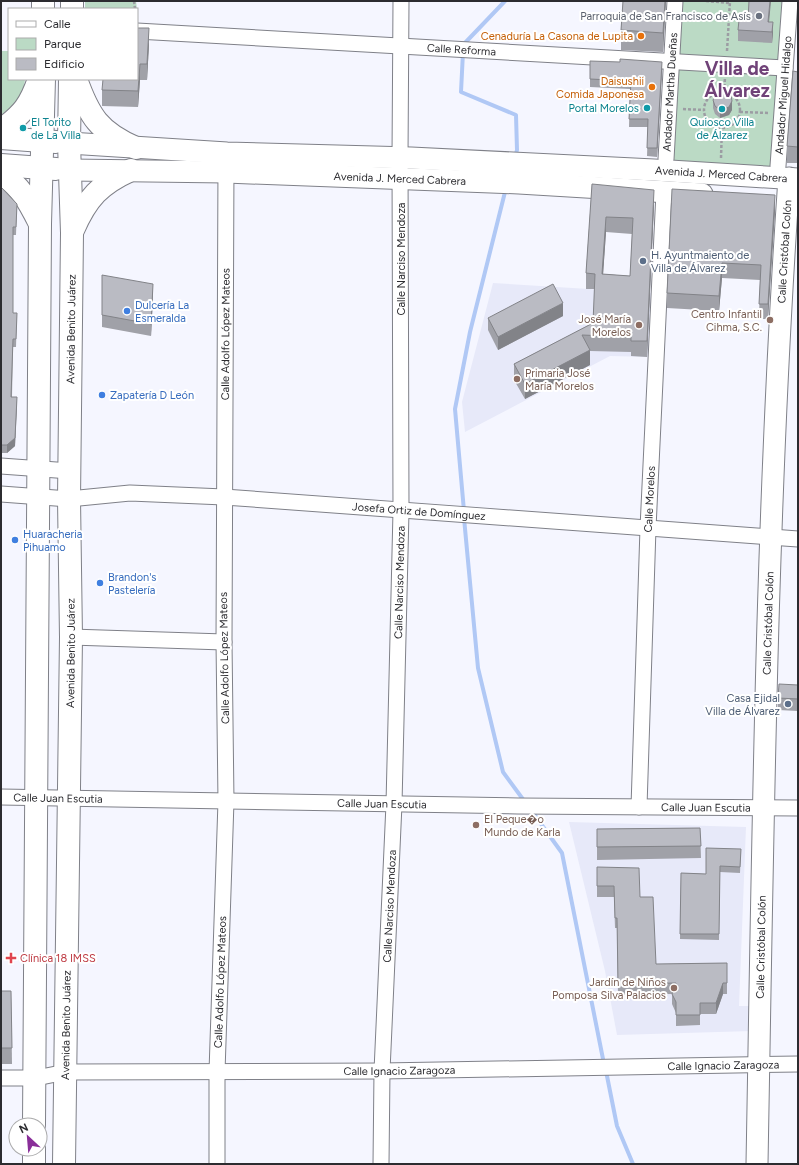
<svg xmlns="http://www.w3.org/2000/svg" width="799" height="1165" viewBox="0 0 799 1165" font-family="Figtree,sans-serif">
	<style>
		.built { fill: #e7e9f9 }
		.green { fill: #bbdac5 }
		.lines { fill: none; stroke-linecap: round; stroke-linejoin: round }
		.stream { stroke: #b0c8f5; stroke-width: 4 }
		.street-casing { stroke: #7f8088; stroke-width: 17 }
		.secondary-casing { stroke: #7f8088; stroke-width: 23 }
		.primary-casing { stroke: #7f8088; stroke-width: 24 }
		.path { stroke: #9c9ca3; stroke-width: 2.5; stroke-dasharray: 3 2; stroke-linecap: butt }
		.street { stroke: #fff; stroke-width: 15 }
		.secondary { stroke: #fff; stroke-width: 21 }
		.primary { stroke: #fff; stroke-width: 22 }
		.wall { fill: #a0a1a8; fill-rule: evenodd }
		.shaded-wall { fill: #828388 }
		.building { fill: #babbc3; stroke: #828388; fill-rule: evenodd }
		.worship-dot { fill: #6b7280; stroke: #fff; stroke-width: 1.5 }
		.food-dot { fill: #e8710a; stroke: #fff; stroke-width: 1.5 }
		.culture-dot { fill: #0f9aa8; stroke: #fff; stroke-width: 1.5 }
		.service-dot { fill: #5c6f8a; stroke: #fff; stroke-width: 1.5 }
		.shop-dot { fill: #3f7fe0; stroke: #fff; stroke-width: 1.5 }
		.education-dot { fill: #8d6e63; stroke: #fff; stroke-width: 1.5 }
		.health-dot { fill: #e0444e; stroke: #fff; stroke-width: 1.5 }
		.labels { text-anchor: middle; stroke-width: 4; stroke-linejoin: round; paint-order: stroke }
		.worship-label { font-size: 11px; fill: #5b616d; stroke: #fff; text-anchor: end }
		.food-label { font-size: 11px; fill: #c56008; stroke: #fff; text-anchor: end }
		.street-label { font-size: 11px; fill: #2c2c30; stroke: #fff }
		.culture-label { font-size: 11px; fill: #0d838f; stroke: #fff; text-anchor: end }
		.service-label { font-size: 11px; fill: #4e5e75; stroke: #fff; text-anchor: start }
		.shop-label { font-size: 11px; fill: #366cbe; stroke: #fff; text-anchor: start }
		.education-label { font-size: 11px; fill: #785e54; stroke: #fff; text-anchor: end }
		.health-label { font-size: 11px; fill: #be3a42; stroke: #fff; text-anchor: start }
		.town-label { font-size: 19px; font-weight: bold; fill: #704278; stroke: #fff }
	</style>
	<rect width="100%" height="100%" fill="#f5f6ff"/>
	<!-- built -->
	<g class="built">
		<polygon points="493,283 653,293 650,357 610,356 465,432 462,402"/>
		<polygon points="569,822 746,827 739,1006 753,1006 752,1031 617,1035 605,971"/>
	</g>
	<!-- green -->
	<g class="green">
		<polygon points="85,1 136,1 137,9 85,9"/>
		<polygon points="669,1 798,1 785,172 662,166"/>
		<path d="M 8,41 L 9,79 L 25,79 C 24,96 14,105 1,115 L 1,51 L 8,51 Z"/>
	</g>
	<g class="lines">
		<!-- stream -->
		<g class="stream">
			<polyline points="463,45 505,1"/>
			<polyline points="463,52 461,92 516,115 517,150 515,157"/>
			<polyline points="464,511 455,409 470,332 506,188"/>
			<polyline points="464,518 478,668 503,772 525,802"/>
			<polyline points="531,810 562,853 604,1064"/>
			<polyline points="606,1071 617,1126 633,1164"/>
		</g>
		<!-- street casing -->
		<g class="street-casing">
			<g id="street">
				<path id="s1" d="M 137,31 L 785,68"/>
				<path id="s2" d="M 666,159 L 675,1"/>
				<path id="s3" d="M 778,166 L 790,1"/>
				<polyline points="1,466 70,471"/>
				<path id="s4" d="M 1,494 L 69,499 L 130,493 L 224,497 L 798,539"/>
				<polyline points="71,637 224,642"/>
				<path id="s5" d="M 1,797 L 518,806 L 798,808"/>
				<path id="s6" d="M 639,807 L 648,528 L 664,192"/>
				<path id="s7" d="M 1,1078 L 36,1078 L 66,1072 L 382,1071 L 798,1064"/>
				<path id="s8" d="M 217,1164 L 217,1072 L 226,801 L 224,642 L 226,163"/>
				<path id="s9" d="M 381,1164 L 382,1071 L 394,804 L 401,511 L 400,157 L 401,1"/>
			</g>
		</g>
		<!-- secondary casing -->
		<g class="secondary-casing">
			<g id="secondary">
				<path id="s10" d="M 69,143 L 227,153 L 411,158 L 654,170 L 798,179"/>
				<path id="s11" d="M 70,170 L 226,172 L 519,183 L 702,194"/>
				<path id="s12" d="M 757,1164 C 763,835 766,507 789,178"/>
			</g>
		</g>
		<!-- primary casing -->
		<g class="primary-casing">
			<g id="primary">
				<polyline points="43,1 43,9"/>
				<polyline points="72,9 72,1"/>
				<path d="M 76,79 C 89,116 99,132 136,148"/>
				<path d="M 1,130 C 23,114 30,105 39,79"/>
				<polyline points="1,138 56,142"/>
				<polyline points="1,165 56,169"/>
				<path d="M 1,174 C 20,185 29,202 39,222"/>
				<path d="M 73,230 C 87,198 100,184 131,170"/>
				<polyline points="34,1125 40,224 44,79"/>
				<polyline points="34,1164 34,1149"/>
				<path id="s13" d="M 64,1164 L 71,637 L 69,499 L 72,233 L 69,143 L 70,79"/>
			</g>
		</g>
		<!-- path -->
		<g class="path">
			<polyline points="134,1 135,9"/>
			<polyline points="706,1 729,3"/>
			<polyline points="727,51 730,1"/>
			<polyline points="724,92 725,78"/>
			<circle cx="722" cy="110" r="18"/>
			<polyline points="683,109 704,110"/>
			<polyline points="740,112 770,113"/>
			<polyline points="721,158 722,127"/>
		</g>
		<!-- street -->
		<use href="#street" class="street"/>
		<!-- secondary -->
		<use href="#secondary" class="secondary"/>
		<!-- primary -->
		<use href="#primary" class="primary"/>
	</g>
	<!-- wall -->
	<g class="wall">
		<polygon points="623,1 666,1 663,52 621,50 621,30"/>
		<polygon points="748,20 769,22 773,33 772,43 738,41 738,30"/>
		<polygon points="137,28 149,44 147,80 140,80 138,107 102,106 102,90"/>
		<polygon points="662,70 657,157 647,156 648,127 629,127 630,89 590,87 590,79"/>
		<polygon points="798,72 798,163 787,163 787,146"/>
		<polygon points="713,100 732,110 729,115 720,118 715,114 713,108"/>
		<path d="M 592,184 L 654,205 L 647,357 L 631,356 L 631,352 L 590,351 L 590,365 L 525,399 L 514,380 L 514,364 L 593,323 L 595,289 L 586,289 L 586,273 ZM 606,232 L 632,234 L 630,276 L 603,274 Z"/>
		<polygon points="1,187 17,204 16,235 13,235 13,313 17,313 16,347 13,347 12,397 17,406 15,446 7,453 1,453"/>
		<polygon points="775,211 768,319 759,319 760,280 722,278 719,311 667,308 667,293"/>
		<polygon points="102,275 153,296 151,336 102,327"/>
		<polygon points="563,316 498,350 488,330 488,318"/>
		<polygon points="798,685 798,711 778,710 778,698"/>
		<polygon points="700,828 701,858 597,860 597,829"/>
		<polygon points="741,849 740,873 720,872 719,940 680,939 681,873 706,874"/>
		<polygon points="597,867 640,897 656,964 727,963 727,994 723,994 716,1014 700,1014 700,1025 676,1026 676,1013 672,1004 672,994 618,995 617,928 615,928 614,897 597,897"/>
		<polygon points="1,991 11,991 12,1064 1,1064"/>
	</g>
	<!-- shaded-wall -->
	<g class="shaded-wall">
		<polygon points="665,1 666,1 663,52 663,33"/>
		<polygon points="770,1 771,1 768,33 768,22"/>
		<polygon points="773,22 773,33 772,43 772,32"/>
		<polygon points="149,28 149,44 147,80 147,64"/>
		<polygon points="662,62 662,70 657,157 657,148"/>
		<polygon points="140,64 140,80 138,107 138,91"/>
		<polygon points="732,101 732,110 729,115 720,118 720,110"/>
		<polygon points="654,190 654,205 647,357 647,341"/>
		<polygon points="775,195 775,211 768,319 768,304"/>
		<polygon points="606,217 606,232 602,290 602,274"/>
		<polygon points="722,263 722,278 719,311 719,296"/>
		<polygon points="153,284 153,296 151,336 151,324"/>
		<polygon points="563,303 563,316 498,350 498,337"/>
		<polygon points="590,350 590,365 525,399 525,384"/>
		<polygon points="17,397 15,446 7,453 7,445"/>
		<polygon points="723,983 723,994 716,1014 716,1003"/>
	</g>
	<!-- building -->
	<g class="building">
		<polygon points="623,1 665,1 663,33 621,30"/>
		<polygon points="749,1 770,1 768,22 773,22 772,32 738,30 739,20 748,20"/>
		<polygon points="137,28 149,28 147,64 140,64 138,91 102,90 103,79 137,79"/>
		<polygon points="620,59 662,62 657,148 647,148 648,119 629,119 631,81 590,79 590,61 620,62"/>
		<polygon points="793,71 798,72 798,147 787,146"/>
		<polygon points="723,90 731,95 732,101 729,107 720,110 715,106 713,100 717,92"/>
		<path d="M 592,184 L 654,190 L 647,341 L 631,341 L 631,337 L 582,335 L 590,350 L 525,384 L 514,364 L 593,323 L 595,274 L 586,273 ZM 606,217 L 633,218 L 630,276 L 602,274 Z"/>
		<polygon points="1,187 17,204 16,227 13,227 13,313 17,313 16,339 13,339 11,397 17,397 15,438 7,445 1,445"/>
		<polygon points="672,189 775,195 768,304 759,304 761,265 722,263 719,296 667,293"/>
		<polygon points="102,275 153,284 151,324 102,315"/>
		<polygon points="553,284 563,303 498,337 488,318"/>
		<polygon points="779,684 798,685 798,699 778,698"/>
		<polygon points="700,828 701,846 597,847 597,829"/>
		<polygon points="706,848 741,849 740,867 720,866 719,934 680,934 681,873 706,874"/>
		<polygon points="597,867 639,868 640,897 653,897 656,964 727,963 727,983 723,983 716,1003 700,1003 700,1015 676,1015 676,1002 672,994 676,983 618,984 617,918 615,918 614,886 597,886"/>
		<polygon points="1,991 11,991 12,1048 1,1048"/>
	</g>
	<!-- markers -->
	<circle class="worship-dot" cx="759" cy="16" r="4"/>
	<g class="food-dot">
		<circle cx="641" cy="36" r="4"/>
		<circle cx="652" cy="87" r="4"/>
	</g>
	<g class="culture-dot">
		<circle cx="647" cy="108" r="4"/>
		<circle cx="722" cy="109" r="4"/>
		<circle cx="23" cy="128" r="4"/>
	</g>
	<g class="service-dot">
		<circle cx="643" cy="261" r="4"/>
		<circle cx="788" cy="704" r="4"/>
	</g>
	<g class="shop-dot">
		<circle cx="127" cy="311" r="4"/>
		<circle cx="102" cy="395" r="4"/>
		<circle cx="15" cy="540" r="4"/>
		<circle cx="100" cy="583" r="4"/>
	</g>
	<g class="education-dot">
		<circle cx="770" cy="320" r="4"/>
		<circle cx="639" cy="325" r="4"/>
		<circle cx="517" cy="379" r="4"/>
		<circle cx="476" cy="825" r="4"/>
		<circle cx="674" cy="988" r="4"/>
	</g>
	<path class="health-dot" d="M9 952h4v4h4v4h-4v4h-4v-4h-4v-4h4z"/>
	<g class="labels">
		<!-- worship labels -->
		<g class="worship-label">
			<text x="751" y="20">Parroquia de San Francisco de Asís</text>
		</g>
		<!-- food labels -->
		<g class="food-label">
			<text x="633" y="40">Cenaduría La Casona de Lupita</text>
			<text x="644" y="85">Daisushii<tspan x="644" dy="13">Comida Japonesa</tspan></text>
		</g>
		<!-- street labels -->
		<g class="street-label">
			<text dy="4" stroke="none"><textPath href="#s1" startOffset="325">Calle Reforma</textPath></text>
			<text dy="4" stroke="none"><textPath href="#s2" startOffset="67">Andador Martha Dueñas</textPath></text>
			<text dy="4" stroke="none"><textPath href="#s3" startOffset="71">Andador Miguel Hidalgo</textPath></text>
			<text dy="4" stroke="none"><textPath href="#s10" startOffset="653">Avenida J. Merced Cabrera</textPath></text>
			<text dy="4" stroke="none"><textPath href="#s11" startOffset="330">Avenida J. Merced Cabrera</textPath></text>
			<text dy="4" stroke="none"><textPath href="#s12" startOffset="913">Calle Cristóbal Colón</textPath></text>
			<text transform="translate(401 259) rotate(-90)" y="4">Calle Narciso Mendoza</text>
			<text dy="4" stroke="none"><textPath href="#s13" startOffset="835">Avenida Benito Juárez</textPath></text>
			<text dy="4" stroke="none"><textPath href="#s8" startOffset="830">Calle Adolfo López Mateos</textPath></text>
			<text dy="4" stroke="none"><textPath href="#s6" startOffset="308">Calle Morelos</textPath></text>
			<text dy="4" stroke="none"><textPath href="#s4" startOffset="419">Josefa Ortiz de Domínguez</textPath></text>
			<text dy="4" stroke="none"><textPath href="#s9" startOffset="582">Calle Narciso Mendoza</textPath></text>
			<text dy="4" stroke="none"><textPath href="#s12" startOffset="541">Calle Cristóbal Colón</textPath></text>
			<text dy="4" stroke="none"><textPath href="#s13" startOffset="511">Avenida Benito Juárez</textPath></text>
			<text transform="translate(224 658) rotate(-91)" y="4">Calle Adolfo López Mateos</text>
			<text dy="4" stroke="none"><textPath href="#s5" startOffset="57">Calle Juan Escutia</textPath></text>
			<text dy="4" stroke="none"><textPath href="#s5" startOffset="381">Calle Juan Escutia</textPath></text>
			<text dy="4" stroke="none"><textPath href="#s5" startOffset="705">Calle Juan Escutia</textPath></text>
			<text dy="4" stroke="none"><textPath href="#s9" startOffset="258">Calle Narciso Mendoza</textPath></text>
			<text dy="4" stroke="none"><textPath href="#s12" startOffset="217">Calle Cristóbal Colón</textPath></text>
			<text dy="4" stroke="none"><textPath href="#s8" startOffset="182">Calle Adolfo López Mateos</textPath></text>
			<text dy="4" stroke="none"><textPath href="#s13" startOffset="139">Avenida Benito Juárez</textPath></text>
			<text dy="4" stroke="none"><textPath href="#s7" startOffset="723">Calle Ignacio Zaragoza</textPath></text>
			<text dy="4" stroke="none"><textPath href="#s7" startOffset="399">Calle Ignacio Zaragoza</textPath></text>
		</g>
		<!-- culture labels -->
		<g class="culture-label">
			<text x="639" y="112">Portal Morelos</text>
			<text x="31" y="126" text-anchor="start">El Torito<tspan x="31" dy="13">de La Villa</tspan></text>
			<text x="722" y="126" text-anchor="middle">Quiosco Villa<tspan x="722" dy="13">de Álzarez</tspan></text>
		</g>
		<!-- service labels -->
		<g class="service-label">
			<text x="651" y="259">H. Ayuntmaiento de<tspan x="651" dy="13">Villa de Álvarez</tspan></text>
			<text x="780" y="702" text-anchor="end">Casa Ejidal<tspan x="780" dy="13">Villa de Álvarez</tspan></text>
		</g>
		<!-- shop labels -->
		<g class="shop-label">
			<text x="135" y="309">Dulcería La<tspan x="135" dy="13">Esmeralda</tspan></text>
			<text x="110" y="399">Zapatería D León</text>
			<text x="23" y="538">Huaracheria<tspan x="23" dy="13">Pihuamo</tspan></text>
			<text x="108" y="581">Brandon's<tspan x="108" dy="13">Pastelería</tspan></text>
		</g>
		<!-- education labels -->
		<g class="education-label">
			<text x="762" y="318">Centro Infantil<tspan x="762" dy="13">Cihma, S.C.</tspan></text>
			<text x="631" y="323">José María<tspan x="631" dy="13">Morelos</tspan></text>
			<text x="525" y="377" text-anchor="start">Primaria José<tspan x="525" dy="13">María Morelos</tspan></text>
			<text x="484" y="823" text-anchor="start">El Peque�o<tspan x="484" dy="13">Mundo de Karla</tspan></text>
			<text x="666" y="986">Jardín de Niños<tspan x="666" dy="13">Pomposa Silva Palacios</tspan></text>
		</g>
		<!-- health labels -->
		<g class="health-label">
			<text x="20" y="962">Clínica 18 IMSS</text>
		</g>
		<!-- town labels -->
		<g class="town-label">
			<text x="737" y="75">Villa de<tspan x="737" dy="22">Álvarez</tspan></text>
		</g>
	</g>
	<!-- border -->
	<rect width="799" height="1165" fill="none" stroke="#2c2c30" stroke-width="4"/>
	<!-- legend -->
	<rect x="8" y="8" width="130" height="72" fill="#ffffff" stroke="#ababac"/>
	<rect x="16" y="21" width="20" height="6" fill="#ffffff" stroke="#ababac"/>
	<text x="44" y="28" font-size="12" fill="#2c2c30">Calle</text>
	<rect x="16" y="38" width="20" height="12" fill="#bbdac5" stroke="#ababac"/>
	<text x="44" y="48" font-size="12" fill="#2c2c30">Parque</text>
	<rect x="16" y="58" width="20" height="12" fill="#babbc3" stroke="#ababac"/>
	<text x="44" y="68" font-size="12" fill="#2c2c30">Edificio</text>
	<!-- north arrow -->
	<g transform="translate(28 1137) rotate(334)"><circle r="19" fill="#ffffff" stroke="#ababac"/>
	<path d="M0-3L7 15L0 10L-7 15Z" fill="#892e99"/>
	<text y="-6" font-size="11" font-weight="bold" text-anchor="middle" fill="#2c2c30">N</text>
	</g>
</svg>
